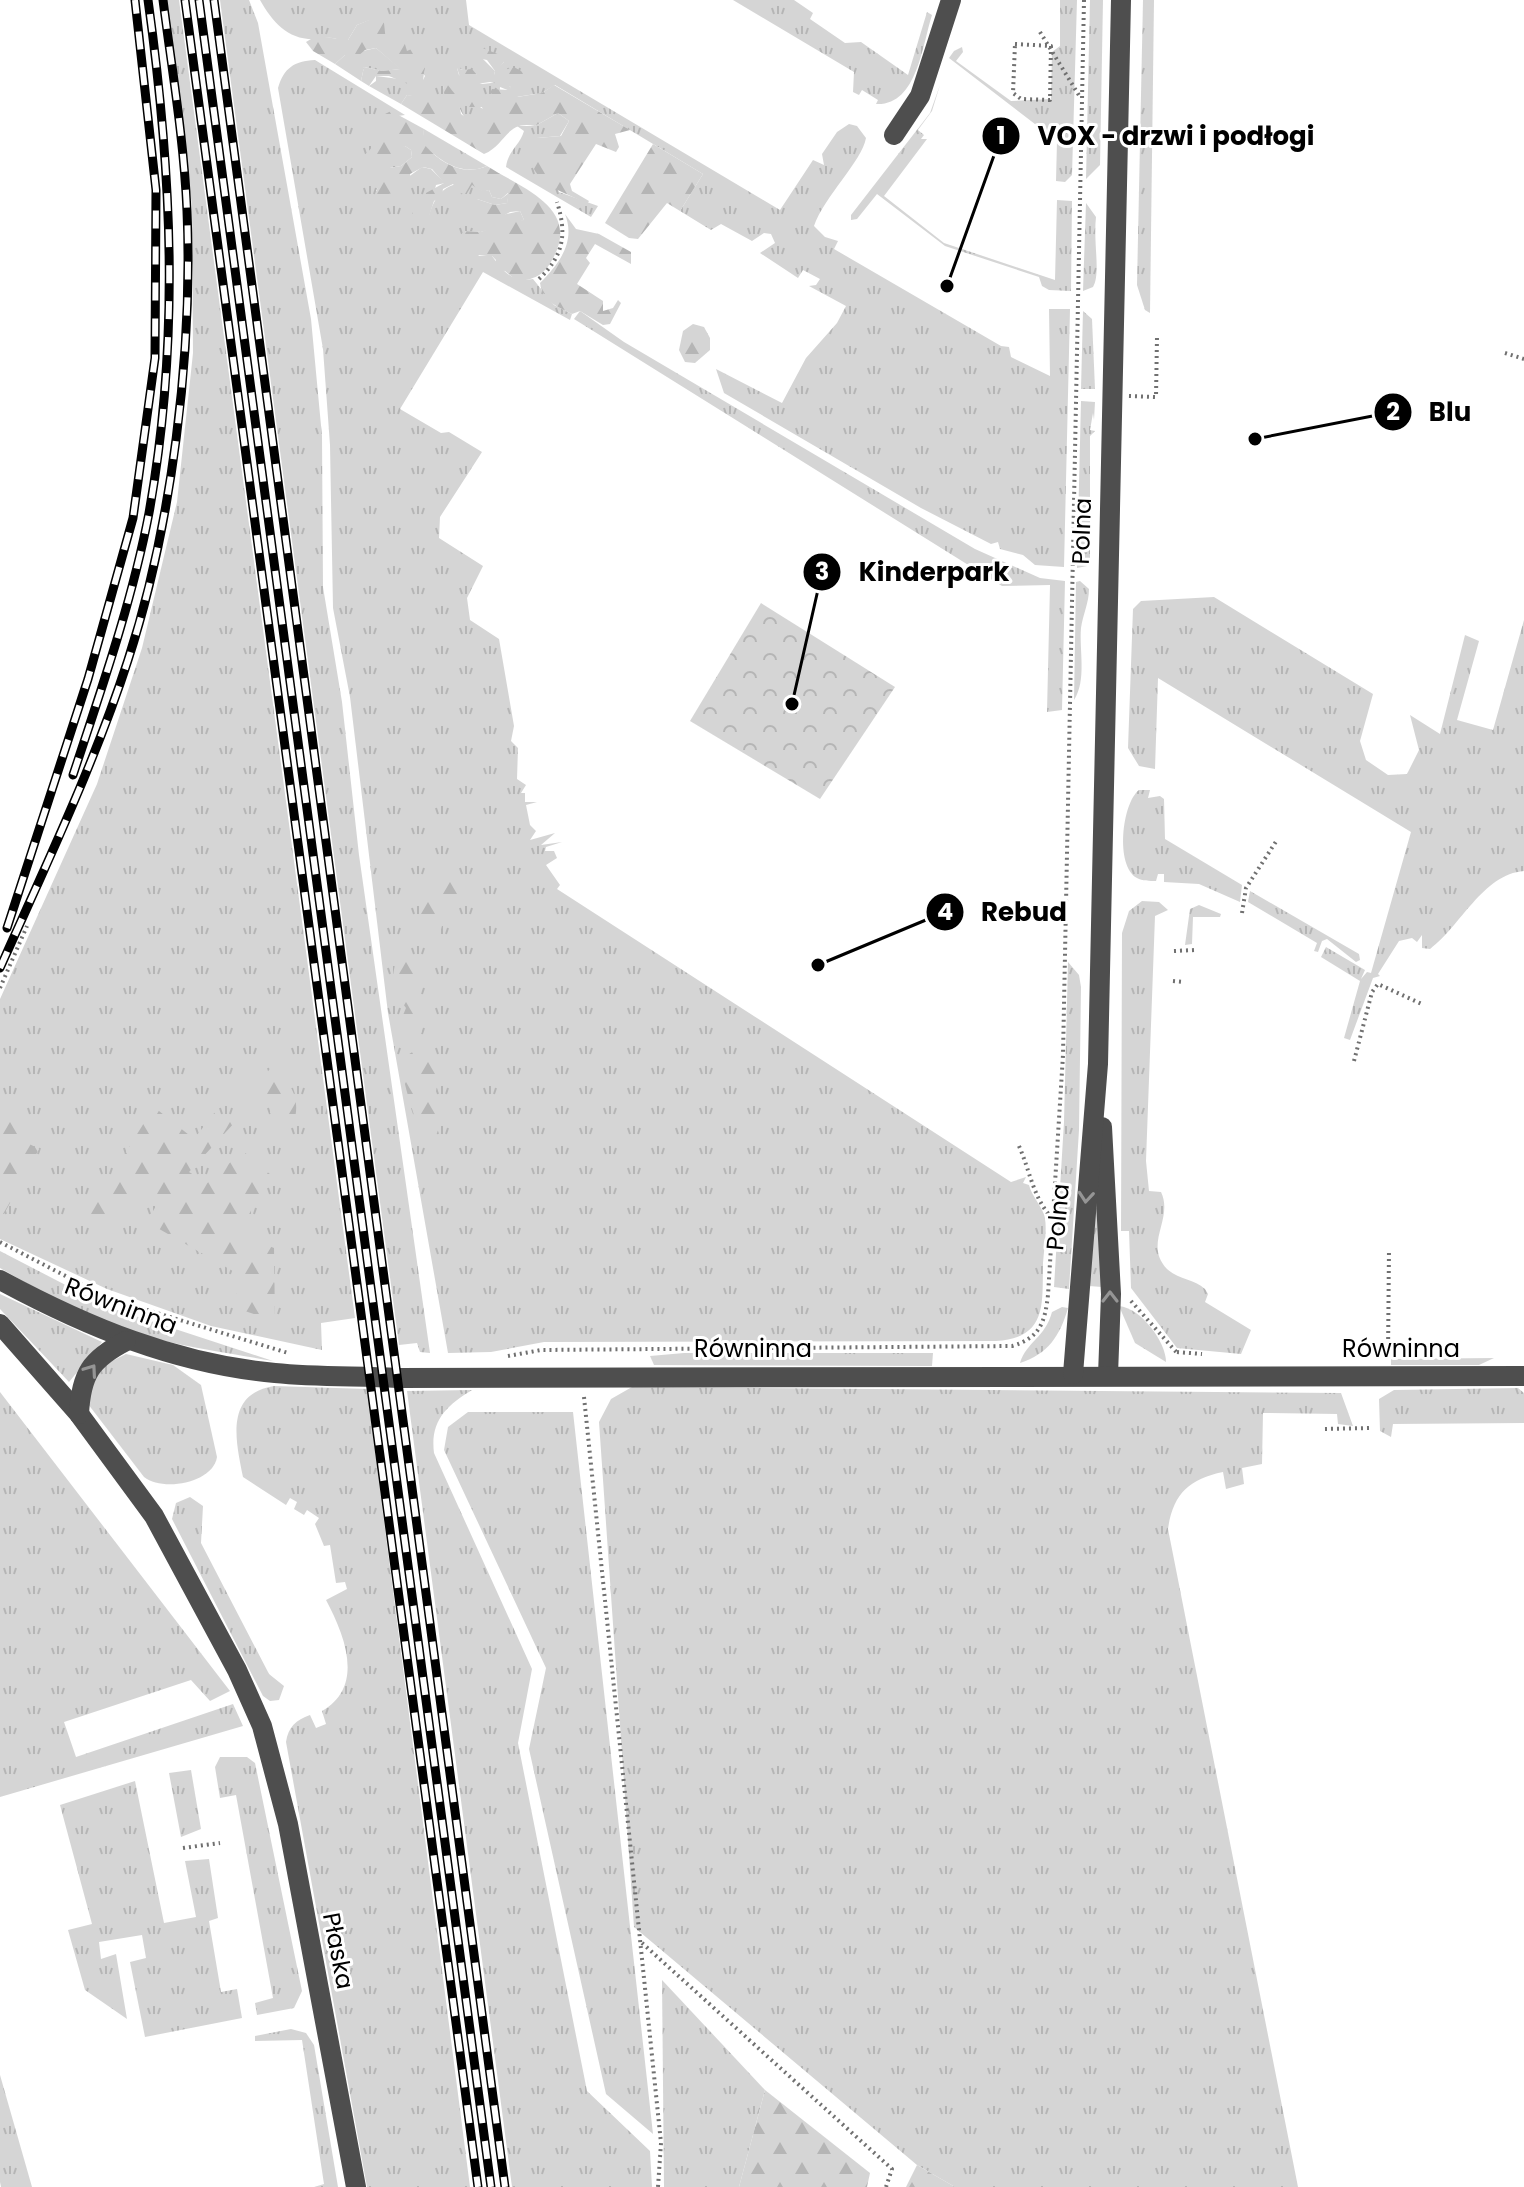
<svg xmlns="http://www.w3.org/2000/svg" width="1524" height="2187" viewBox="0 0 1524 2187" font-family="Poppins,sans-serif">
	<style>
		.grass { fill: url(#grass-tufts) }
		.forest { fill: url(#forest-firs) }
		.park { fill: url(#park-crowns) }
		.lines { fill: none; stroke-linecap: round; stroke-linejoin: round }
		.path { stroke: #707070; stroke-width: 4; stroke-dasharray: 2 4; stroke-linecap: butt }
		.minor { stroke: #4e4e4e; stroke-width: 20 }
		.rail-casing { stroke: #000; stroke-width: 9 }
		.rail { stroke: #fff; stroke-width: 6; stroke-dasharray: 18; stroke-linecap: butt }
		.oneway { stroke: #959595 }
		.labels { text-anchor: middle; stroke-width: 6; stroke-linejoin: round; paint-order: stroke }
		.street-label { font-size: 24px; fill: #000; stroke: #fff }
		.leader { fill: none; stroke: #000; stroke-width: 3 }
		.callout-dot { fill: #000; stroke: #fff; stroke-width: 3 }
		.mark-label { font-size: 24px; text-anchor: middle; font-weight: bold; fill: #fff }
		.callout-label { font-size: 26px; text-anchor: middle; font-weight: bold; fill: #000; stroke: #fff; stroke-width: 6; stroke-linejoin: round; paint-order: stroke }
	</style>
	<defs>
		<pattern id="grass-tufts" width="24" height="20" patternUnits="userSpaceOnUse" patternTransform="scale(2)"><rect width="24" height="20" fill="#d5d5d5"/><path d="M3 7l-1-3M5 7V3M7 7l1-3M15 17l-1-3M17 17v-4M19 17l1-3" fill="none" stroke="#b5b5b5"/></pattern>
		<pattern id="forest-firs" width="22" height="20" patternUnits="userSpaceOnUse" patternTransform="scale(2)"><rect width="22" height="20" fill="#d5d5d5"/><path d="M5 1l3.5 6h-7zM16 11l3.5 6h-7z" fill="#b5b5b5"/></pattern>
		<pattern id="park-crowns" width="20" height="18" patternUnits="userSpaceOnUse" patternTransform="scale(2)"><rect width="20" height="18" fill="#d5d5d5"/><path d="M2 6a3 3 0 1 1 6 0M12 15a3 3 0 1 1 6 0" fill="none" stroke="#b5b5b5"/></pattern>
	</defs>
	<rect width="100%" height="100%" fill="#fff"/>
	<!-- grass -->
	<g class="grass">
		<polygon points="165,0 179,0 355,1318 321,1323 322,1350 211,1326 107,1289 0,1239 0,999 97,784 142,648 177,502 193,353 192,206"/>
		<polygon points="220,0 249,0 258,23 311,319 322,436 323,587 342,702 359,855 430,1353 420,1352 417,1343 399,1345"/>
		<path d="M 260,0 L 466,0 L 469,25 L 780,210 L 813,160 L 824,165 L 822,154 L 837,132 L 849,124 L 857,126 L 866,138 C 862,161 824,197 814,226 L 825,237 L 838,241 L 834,249 L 1001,346 L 1009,347 L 1011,357 L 1050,376 L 1049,309 L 1070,309 L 1064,567 L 1035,565 L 1023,555 L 1000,549 L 998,542 L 991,544 L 921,508 L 724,393 L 716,369 L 782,403 L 806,358 L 837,323 L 846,306 L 809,286 L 816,285 L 820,279 L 803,270 L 798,278 L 760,253 L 775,243 L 771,234 L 764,233 L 752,241 L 721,224 L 711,230 L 680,211 L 703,174 L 555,85 L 542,93 L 516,97 L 518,94 L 498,68 L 504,62 L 481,57 L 495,71 L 494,75 L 477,75 L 457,68 L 459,75 L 482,84 L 500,82 L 511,87 L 510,91 L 500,87 L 499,105 L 477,105 L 486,111 L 485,117 L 464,117 L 453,95 L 443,85 L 446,99 L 442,102 L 407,95 L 401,104 L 369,86 L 376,81 L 376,76 L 422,82 L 425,76 L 407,51 L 385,43 L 370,20 L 357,25 L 348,40 L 342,42 C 334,36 327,38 317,39 C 289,41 273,23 260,0 Z"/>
		<path d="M 733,0 L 794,0 L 813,13 L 810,19 L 845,43 L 861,42 L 908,75 L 927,12 L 932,15 C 922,46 917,106 876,104 L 878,100 L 862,90 L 859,95 L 853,92 L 854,72 Z"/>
		<polygon points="1060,0 1077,0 1072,175 1065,182 1056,181 1057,141 949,58 954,51 962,47 963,52 956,61 1011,101 1051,99 1052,52 1060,46"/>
		<polygon points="1090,0 1103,0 1100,165 1086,179"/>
		<polygon points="1143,0 1154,0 1150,313 1145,310 1137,285"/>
		<polygon points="376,48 401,69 382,71 364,67 361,81 335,64 345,55"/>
		<path d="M 315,60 L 405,115 L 398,116 L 373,148 L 405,146 L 411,150 L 412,157 L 401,166 L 390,168 L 376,191 L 388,192 L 422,167 L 431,169 L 445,183 L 436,185 L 428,219 C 434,196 446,179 472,185 C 481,187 479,193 489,190 L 492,197 L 501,199 L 509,193 L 507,203 L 495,205 L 477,199 L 484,212 L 502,215 L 520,211 L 524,220 L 481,232 L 464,231 L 479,256 L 492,256 C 503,271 512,283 533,279 L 554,305 L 572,314 L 570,320 L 483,272 L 400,409 L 441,433 L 449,432 L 482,452 L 440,517 L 439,538 L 483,566 L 467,598 L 470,620 L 499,639 L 514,726 L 511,741 L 518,748 L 517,779 L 526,785 L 521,793 L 525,793 L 525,802 L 537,802 L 526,805 L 530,825 L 536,831 L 530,840 L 555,833 L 541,845 L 562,842 L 546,847 L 545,851 L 554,851 L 557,858 L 546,865 L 560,885 L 557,889 L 1011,1182 L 1026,1177 L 1023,1183 L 1029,1185 C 1032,1197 1043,1207 1045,1218 C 1047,1232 1044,1249 1043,1263 C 1042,1303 1048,1338 996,1341 L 544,1342 L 491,1352 L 448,1353 L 388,1013 L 350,697 L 333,608 L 330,445 L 323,349 L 278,88 C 284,68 294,61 315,60 Z"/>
		<polygon points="940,85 932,111 918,130 924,135 921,139 927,139 884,196 944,243 1055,280 1057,200 1072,201 1071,291 1049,290 1042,286 1039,277 945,246 877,194 857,219 851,220 851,215 930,113"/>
		<path d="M 558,113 L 569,121 L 560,136 L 537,138 L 559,192 L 598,206 L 591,217 L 506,167 C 508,151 520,145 524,131 L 517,126 L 535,126 Z"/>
		<path d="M 424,129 L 487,166 C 462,177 439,161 422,143 Z"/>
		<path d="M 1086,203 L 1096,217 C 1093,244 1101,273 1093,287 L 1083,291 Z"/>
		<polygon points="580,311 624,342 975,549 1040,578 1065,581 1062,710 1047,712 1050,585 1002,586 574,319"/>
		<polygon points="1083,311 1092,319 1095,389 1081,389"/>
		<polygon points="1081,401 1095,402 1094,420 1093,413 1090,430 1095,431 1090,436 1090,561 1087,566 1077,568"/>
		<path d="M 1080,581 L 1089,589 C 1089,603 1083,614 1081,628 C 1079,650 1087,680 1074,700 L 1076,582 Z"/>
		<path d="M 1214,597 L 1373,694 L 1360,741 L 1366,760 L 1388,775 L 1407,774 L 1419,750 L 1410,715 L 1440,734 L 1465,635 L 1479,641 L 1457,720 L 1493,730 L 1524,620 L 1524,871 C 1483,874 1460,927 1430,949 L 1422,948 L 1422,935 L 1417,942 L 1412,938 L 1399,941 L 1378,974 L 1380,976 L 1373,978 L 1350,1040 L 1344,1038 L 1360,981 L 1321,957 L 1326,947 L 1365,970 L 1361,979 L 1367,972 L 1371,973 L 1411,832 L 1158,678 L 1155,769 L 1139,766 L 1128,748 L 1133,609 L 1141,601 Z"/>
		<path d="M 1139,790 L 1150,790 L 1148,798 L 1160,796 L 1164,799 L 1165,839 L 1242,885 L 1240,902 L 1199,884 L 1164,882 L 1164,874 L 1158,874 L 1156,881 C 1150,881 1142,881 1137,878 C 1115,866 1122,803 1139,790 Z"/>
		<polygon points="1250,891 1359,954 1360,960 1356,962 1327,939 1322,941 1318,952 1314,951 1317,943 1248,902"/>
		<path d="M 1142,901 L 1159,902 L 1168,910 L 1155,916 L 1146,1161 L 1149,1191 L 1161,1192 C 1174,1219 1143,1244 1167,1269 C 1179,1280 1194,1279 1205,1289 L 1208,1294 L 1205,1302 L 1251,1330 L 1241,1354 L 1177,1348 L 1131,1288 L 1129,1231 L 1121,1231 L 1122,933 L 1129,911 Z"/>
		<polygon points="1199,905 1221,914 1220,917 1193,917 1192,944 1185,945 1190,909"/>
		<polygon points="1068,962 1079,975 1081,987 1079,1130 1069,1289 1054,1287 1064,1122"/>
		<polygon points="1099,1207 1102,1287 1089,1286 1094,1209"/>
		<path d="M 0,1251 L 108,1307 L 273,1361 C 235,1354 195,1349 157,1339 C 101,1324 50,1297 0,1268 Z"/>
		<polygon points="0,1294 102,1342 69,1382 0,1309"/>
		<path d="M 1119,1306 C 1141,1308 1166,1342 1166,1362 L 1135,1343 Z"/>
		<path d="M 1062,1307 L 1068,1308 C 1060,1336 1048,1354 1020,1363 C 1027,1341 1045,1338 1052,1312 Z"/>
		<polygon points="684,1353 933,1353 932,1366 654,1365 650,1356"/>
		<path d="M 126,1354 L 173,1365 L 201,1385 L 217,1457 C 213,1483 163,1492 144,1477 L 88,1404 L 88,1387 L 106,1364 Z"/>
		<polygon points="1494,1358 1479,1365 1391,1365 1391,1359"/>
		<path d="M 274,1386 L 367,1389 L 470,2187 L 367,2187 L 286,1742 C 288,1727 296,1720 310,1715 L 316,1728 L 326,1724 L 322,1711 C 365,1686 345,1636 326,1600 L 347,1589 L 345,1582 L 336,1583 L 330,1545 L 324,1546 L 315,1524 L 319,1518 L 307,1510 L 304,1515 L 294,1509 L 297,1502 L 290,1498 L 286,1505 L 243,1477 C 236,1442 224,1394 274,1386 Z"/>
		<path d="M 632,1387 L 1341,1393 L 1353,1426 L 1338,1424 L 1337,1414 L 1263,1413 L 1262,1464 L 1242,1468 L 1244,1484 L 1226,1489 L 1223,1472 C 1189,1479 1173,1494 1168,1529 L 1298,2187 L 955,2187 L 917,2165 L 634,1927 L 599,1422 L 611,1399 Z"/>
		<polygon points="1518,1388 1524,1393 1524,1423 1393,1424 1391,1437 1380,1431 1379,1399 1394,1390"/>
		<path d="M 472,1390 C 446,1406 430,1421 434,1453 L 532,1669 L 518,1743 L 587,2091 L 650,2151 L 652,2187 L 512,2187 L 407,1391 Z"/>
		<polygon points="0,1392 230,1691 210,1701 191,1680 64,1722 76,1757 233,1704 243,1726 0,1797"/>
		<polygon points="468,1412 573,1412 653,2134 606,2094 529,1749 546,1668 444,1450 448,1427"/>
		<polygon points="190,1497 203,1506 201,1543 269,1674 284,1686 279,1700 270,1701 263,1696 172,1519 176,1503"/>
		<polygon points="220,1757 247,1757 255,1763 302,1991 294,2008 257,2015 255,2003 273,1998 236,1795 220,1798 215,1767"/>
		<polygon points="191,1770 201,1829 181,1837 169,1773"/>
		<polygon points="135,1781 164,1923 196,1917 185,1861 209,1859 218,1918 209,1921 221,1992 237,1989 242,2018 145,2037 130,1962 146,1958 142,1935 99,1942 101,1959 116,1954 127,2019 85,1990 68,1930 92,1924 60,1805"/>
		<polygon points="662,1980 765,2090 739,2187 664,2187"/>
		<polygon points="291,2029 306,2033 314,2045 338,2187 314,2187 324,2184 302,2040 255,2041 255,2036"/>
		<polygon points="0,2075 32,2187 1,2187 0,2182"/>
	</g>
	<!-- forest -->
	<g class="forest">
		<polygon points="376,17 384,23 386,42 404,41 407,51 416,47 426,55 422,90 389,76 376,76 369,86 361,81 364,67 382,71 400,69 376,48 365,50 358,56 345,55 335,64 313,51 306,42 316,36 348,40 357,25"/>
		<path d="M 480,47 L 500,55 L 504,62 L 499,68 L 502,71 L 514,67 L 535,79 L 534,85 L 517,97 L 542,93 L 554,85 L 630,130 L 615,134 L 619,147 L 616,152 L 596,144 L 570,184 L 572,191 L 589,201 L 587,204 C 553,186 536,188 526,147 L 537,138 L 561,136 L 569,121 L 558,113 L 535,126 C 506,120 506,145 484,154 L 401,104 L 407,95 L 445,99 L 443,85 L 437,77 L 438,70 L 443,70 L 447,84 L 458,98 L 461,114 L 465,117 L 485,117 L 482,107 L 469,107 L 465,97 L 476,92 L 485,102 L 498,105 L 499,97 L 490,93 L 492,89 L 509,90 L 511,87 L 490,82 L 463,86 L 457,68 L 450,64 L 452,60 L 458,62 L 461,70 L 472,69 L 477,75 L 485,72 L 494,75 L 495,71 L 487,60 L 467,56 Z"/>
		<path d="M 391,111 L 424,129 L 423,143 C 439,162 462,177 487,166 C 523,189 582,208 552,260 C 544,275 534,280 517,281 L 505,271 L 494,270 L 496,260 L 492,256 C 476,256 467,254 457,240 L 464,231 L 481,232 L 507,221 L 524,220 L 520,211 L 510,212 L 496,220 L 473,209 L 477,199 L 495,205 L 507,203 L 508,193 L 501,199 L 492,197 L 489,190 L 483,192 L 472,185 L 466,195 L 458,192 L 453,184 L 443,189 L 442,196 L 434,201 L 428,219 L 417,219 L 412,213 L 413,203 L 425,201 L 426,193 L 444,183 L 432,169 L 423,167 L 410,174 L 411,180 L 403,190 L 378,197 L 376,192 L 381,179 L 377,169 L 384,163 L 390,168 L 401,166 L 412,157 L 411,150 L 405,146 L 373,164 L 366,163 L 362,157 C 380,143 376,135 381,116 Z"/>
		<polygon points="653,144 703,174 680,211 667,203 638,239 629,238 605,223"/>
		<path d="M 565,214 L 576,229 L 599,234 L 631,252 L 631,264 L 595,244 L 586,258 L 590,263 L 577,284 L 603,301 L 603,311 L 613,308 L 618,300 L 621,303 L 610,324 L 603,325 L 580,311 L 572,314 C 556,306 543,301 540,283 C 559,264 576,242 565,214 Z"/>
		<polygon points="693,324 704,327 710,338 710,350 695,363 685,362 679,350 683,331"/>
		<path d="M 438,873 L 452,874 L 463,885 L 457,899 L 448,903 L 439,937 L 431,939 L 426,936 C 421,912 411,887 438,873 Z"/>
		<path d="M 409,958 L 419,977 L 424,1011 L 421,1038 L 439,1074 L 435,1097 L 441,1122 L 437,1133 L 426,1138 L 418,1132 C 414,1107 400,1083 403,1058 L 414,1051 L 399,1025 L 406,1008 L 391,987 L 395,964 Z"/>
		<path d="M 284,1052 L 287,1054 L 277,1082 L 279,1085 L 287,1083 C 297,1093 298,1109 294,1122 L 278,1119 L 270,1113 L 271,1100 L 256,1098 L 248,1103 L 238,1096 L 238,1085 L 247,1078 L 260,1081 Z"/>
		<polygon points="154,1107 194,1139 215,1112 236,1121 189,1172 207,1183 243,1151 271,1175 238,1234 274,1248 275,1321 236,1308 238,1274 147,1222 157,1204 136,1194 111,1228 87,1214"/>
		<path d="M 0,1109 L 26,1118 L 16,1137 L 39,1149 L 3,1216 C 0,1207 0,1188 4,1179 L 0,1176 Z"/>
		<polygon points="765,2090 870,2173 867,2187 739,2187"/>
		<polygon points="917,2165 955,2187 906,2187"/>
	</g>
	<!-- park -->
	<polygon class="park" points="761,603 895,687 820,799 690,721"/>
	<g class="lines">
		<!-- path -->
		<g class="path">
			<polyline points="1040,32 1080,97"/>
			<polygon points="1015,44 1051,46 1050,100 1021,99 1013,93"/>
			<path d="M 539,279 C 564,255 567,234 557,202"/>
			<polyline points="1505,353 1524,359"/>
			<polyline points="1129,396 1156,397 1157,337"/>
			<polyline points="1242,913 1246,888 1277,840"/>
			<polyline points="1174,951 1195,950"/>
			<polyline points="1173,981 1184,982"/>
			<polyline points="0,988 27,926"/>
			<polyline points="1354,1061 1372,992 1378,984 1424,1005"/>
			<path d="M 1019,1146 C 1030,1171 1033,1197 1051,1217"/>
			<polyline points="0,1242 108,1298 288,1353"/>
			<polyline points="1131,1301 1178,1354"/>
			<polyline points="1177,1352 1202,1354"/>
			<path d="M 508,1356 L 541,1350 L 1012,1346 C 1040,1338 1045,1322 1048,1295 L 1063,1055 L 1084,0"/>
			<polyline points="1388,1357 1389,1249"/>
			<polyline points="584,1397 661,2143 658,2187"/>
			<polyline points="1325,1429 1371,1428"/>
			<polyline points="183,1848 220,1843"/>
			<polyline points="642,1943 892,2169 886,2187"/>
		</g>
		<!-- minor -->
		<g class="minor">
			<polyline points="894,135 920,96 951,0"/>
			<polyline points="1102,1127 1111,1294 1108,1375"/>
			<path d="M 0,1280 C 87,1327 176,1364 275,1373 C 315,1377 356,1376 397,1378 L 1524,1376"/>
			<polyline points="0,1324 79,1414 154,1516 237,1670 262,1726 288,1824 356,2187"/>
			<polyline points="1073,1374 1098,1064 1121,0"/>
			<path d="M 79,1414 C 81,1374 91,1359 126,1341"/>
		</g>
		<!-- rail casing -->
		<g class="rail-casing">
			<g id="rail">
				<polyline points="185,0 478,2187"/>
				<polyline points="199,0 491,2187"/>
				<polyline points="214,0 505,2187"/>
				<path d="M 73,775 C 101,690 132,602 149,513 C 180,340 172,173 148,0"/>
				<polyline points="7,928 88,679 133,518 155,358 156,190 135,0"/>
				<path d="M 0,968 C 45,867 94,765 128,660 C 172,525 193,352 187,211 C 184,140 172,70 163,0"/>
			</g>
		</g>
		<!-- rail -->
		<use href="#rail" class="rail"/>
	</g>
	<!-- one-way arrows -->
	<defs><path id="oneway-chevron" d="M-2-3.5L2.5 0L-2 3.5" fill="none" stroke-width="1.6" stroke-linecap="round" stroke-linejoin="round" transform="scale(2)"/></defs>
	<g class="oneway">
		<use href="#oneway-chevron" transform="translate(1086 1197) rotate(95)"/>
		<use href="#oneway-chevron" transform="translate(1110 1297) rotate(-90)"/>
		<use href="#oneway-chevron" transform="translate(91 1370) rotate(-55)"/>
	</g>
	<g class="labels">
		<!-- street labels -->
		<g class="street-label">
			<text transform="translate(1082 531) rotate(-88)" y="8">Polna</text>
			<text transform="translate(1058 1217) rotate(-85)" y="8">Polna</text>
			<text transform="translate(121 1306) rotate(21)" y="8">Równinna</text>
			<text x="753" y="1357">Równinna</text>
			<text x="1401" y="1357">Równinna</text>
			<text transform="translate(338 1951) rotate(79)" y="8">Płaska</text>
		</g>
	</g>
	<!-- callouts -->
	<path class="leader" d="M947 286L1001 136M1255 439L1393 412M792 704L822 572M818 965L945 912"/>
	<g class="callout-dot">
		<circle cx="947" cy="286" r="8"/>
		<circle cx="1255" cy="439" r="8"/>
		<circle cx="792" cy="704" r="8"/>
		<circle cx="818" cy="965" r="8"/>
		<circle cx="1001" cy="136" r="20"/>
		<circle cx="1393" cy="412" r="20"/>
		<circle cx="822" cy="572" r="20"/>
		<circle cx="945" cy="912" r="20"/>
	</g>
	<g class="mark-label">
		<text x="1001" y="144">1</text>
		<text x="1393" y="420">2</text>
		<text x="822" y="580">3</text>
		<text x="945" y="920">4</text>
	</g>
	<g class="callout-label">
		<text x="1176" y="145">VOX - drzwi i podłogi</text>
		<text x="1450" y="421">Blu</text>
		<text x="934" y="581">Kinderpark</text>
		<text x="1024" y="921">Rebud</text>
	</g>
</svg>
